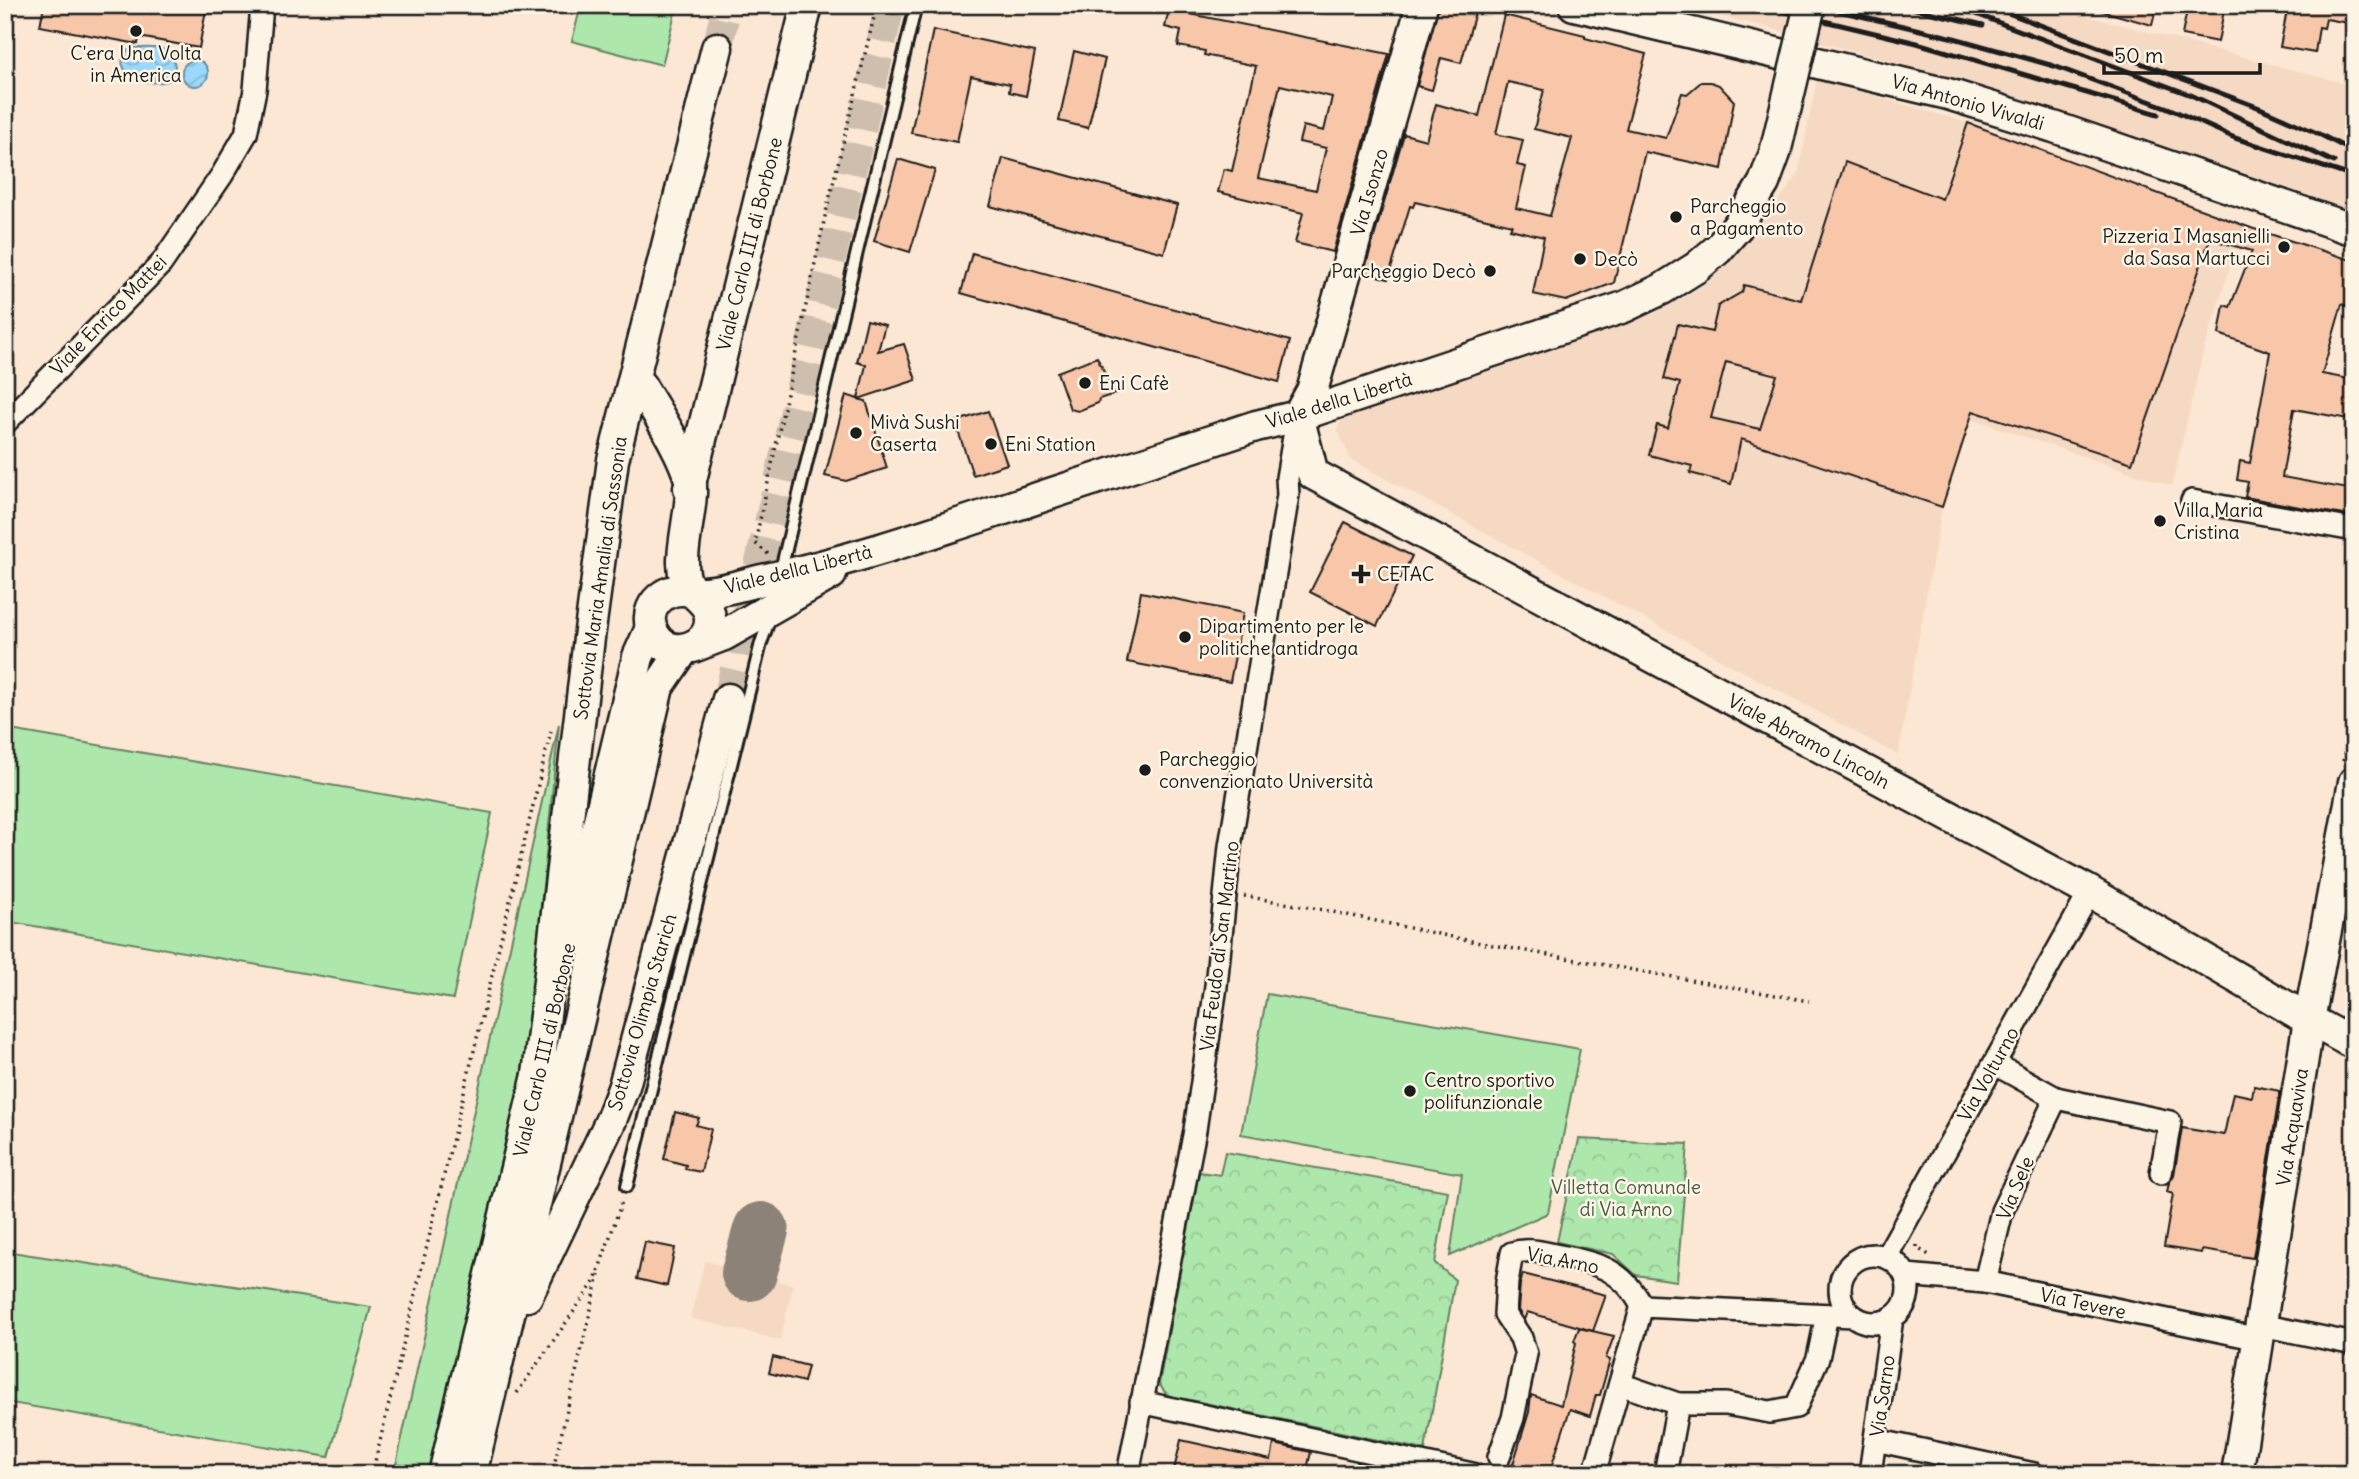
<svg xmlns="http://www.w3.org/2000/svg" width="2359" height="1479" viewBox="0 0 2359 1479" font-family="Delius,sans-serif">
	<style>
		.built { fill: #f6d9c3 }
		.green { fill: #aee7ab; stroke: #658264; stroke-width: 2 }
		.park { fill: url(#park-crowns); stroke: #658264; stroke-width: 2 }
		.water { fill: url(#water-waves); stroke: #688da2; stroke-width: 2 }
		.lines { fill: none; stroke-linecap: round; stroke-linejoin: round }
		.taxiway { stroke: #8c8278; stroke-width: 56 }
		.building { fill: #f8c6a8; stroke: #1c1c1c; stroke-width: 2; fill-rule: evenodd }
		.secondary-tunnel { stroke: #cebeae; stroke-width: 30; stroke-dasharray: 30 15; stroke-linecap: butt }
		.lane-casing { stroke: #1c1c1c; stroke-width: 16 }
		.street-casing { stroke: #1c1c1c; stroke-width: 26 }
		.secondary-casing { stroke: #1c1c1c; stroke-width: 35 }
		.path { stroke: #1c1c1c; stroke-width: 3.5; stroke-dasharray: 2 5; stroke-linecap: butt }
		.lane { stroke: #fcf5e5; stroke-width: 10 }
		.street { stroke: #fcf5e5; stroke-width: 21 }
		.secondary { stroke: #fcf5e5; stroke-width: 30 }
		.rail { stroke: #1c1c1c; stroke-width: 5 }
		.secondary-bridge-casing { stroke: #1c1c1c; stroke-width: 35; stroke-linecap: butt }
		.secondary-bridge { stroke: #fcf5e5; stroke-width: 30 }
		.poi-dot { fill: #1c1c1c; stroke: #fcf5e5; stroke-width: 2.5 }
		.labels { text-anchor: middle; stroke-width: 5; stroke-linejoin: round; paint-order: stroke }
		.poi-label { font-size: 19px; fill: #1c1c1c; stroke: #fcf5e5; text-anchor: start }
		.street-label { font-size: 19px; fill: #1c1c1c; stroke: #fcf5e5 }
		.park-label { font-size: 19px; fill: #485947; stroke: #fcf5e5 }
	</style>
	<defs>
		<pattern id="park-crowns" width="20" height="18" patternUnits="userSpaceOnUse" patternTransform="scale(1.75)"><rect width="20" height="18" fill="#aee7ab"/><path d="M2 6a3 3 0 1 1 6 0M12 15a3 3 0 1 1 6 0" fill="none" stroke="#95c693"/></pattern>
		<pattern id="water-waves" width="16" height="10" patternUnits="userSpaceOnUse" patternTransform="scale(1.75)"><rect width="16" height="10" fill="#9ad9fc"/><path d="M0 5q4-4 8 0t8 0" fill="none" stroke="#84bad7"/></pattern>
	</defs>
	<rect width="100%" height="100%" fill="#fbe7d3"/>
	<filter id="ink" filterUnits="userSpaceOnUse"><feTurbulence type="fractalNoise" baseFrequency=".0143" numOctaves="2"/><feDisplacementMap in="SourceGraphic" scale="14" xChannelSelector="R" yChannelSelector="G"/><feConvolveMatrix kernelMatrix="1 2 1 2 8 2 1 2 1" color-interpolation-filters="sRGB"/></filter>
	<g filter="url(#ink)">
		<!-- built -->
		<g class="built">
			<polygon points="1671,5 2045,5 2354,86 2354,213 2291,189 2001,92 1762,26"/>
			<polygon points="1817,79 1968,123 2243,225 2202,356 2172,486 1972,419 1942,507 1898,755 1351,460 1337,429 1342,420 1352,415 1652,314 1681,299 1705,284 1743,247 1798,175"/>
			<polygon points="705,1261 793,1285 780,1340 690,1318"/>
		</g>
		<!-- green -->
		<g class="green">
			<polygon points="581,5 677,5 662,65 572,41"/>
			<polygon points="559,724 527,1048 516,1118 431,1474 394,1474"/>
			<polygon points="5,729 492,813 453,999 5,921"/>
			<polygon points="1267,994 1580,1049 1548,1213 1450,1256 1462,1174 1241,1134"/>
			<polygon points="5,1251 371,1307 329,1457 5,1402"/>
		</g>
		<!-- park -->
		<g class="park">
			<polygon points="1579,1139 1688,1144 1677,1281 1636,1275 1613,1254 1557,1242"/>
			<polygon points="1225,1152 1448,1191 1435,1263 1455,1280 1425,1450 1167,1395 1159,1384 1199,1172 1220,1175"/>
		</g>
		<!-- water -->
		<g class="water">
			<path d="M 135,48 C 148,48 161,46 172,54 L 175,66 L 173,79 C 156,89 109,77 126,51 Z"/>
			<circle cx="195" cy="73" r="13"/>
		</g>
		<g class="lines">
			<!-- taxiway -->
			<polyline class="taxiway" points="749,1273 761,1230"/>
		</g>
		<!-- building -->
		<g class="building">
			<polygon points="44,5 207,5 199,48 139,37 138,44 40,26"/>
			<path d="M 1170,5 L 1187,5 L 1185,13 L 1389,54 L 1333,252 L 1295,243 L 1303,213 L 1218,192 L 1224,169 L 1232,171 L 1256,66 L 1204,55 L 1205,51 L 1178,46 L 1181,31 L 1165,27 ZM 1280,85 L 1332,97 L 1324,131 L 1303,126 L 1299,142 L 1326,148 L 1316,190 L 1258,178 Z"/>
			<polygon points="1439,5 1477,5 1461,63 1441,58 1432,90 1417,86"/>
			<polygon points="2100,5 2157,5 2152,25 2099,10"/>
			<polygon points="2188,5 2225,5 2218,42 2182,35"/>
			<polygon points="2288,5 2354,5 2354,24 2326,19 2324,28 2319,27 2315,53 2280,47"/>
			<path d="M 1504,15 L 1585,35 L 1585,38 L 1646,54 L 1626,129 L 1666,138 L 1682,93 L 1687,94 L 1701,82 L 1711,82 L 1719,85 L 1734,101 L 1722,169 L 1645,152 L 1614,283 L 1566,301 L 1533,294 L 1544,237 L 1510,229 L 1512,225 L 1415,202 L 1413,207 L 1410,206 L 1388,279 L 1364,272 L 1404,134 L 1426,140 L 1436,104 L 1479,116 ZM 1508,82 L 1544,90 L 1534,129 L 1572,138 L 1550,216 L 1516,208 L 1526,167 L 1517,165 L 1523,140 L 1496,134 Z"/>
			<polygon points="933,30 1035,52 1026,96 1009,92 1010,84 971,76 957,142 911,133"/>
			<polygon points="1074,51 1105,59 1088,128 1059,121"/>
			<path d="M 1968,123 L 2251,228 L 2354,261 L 2354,308 L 2342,304 L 2322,374 L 2354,380 L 2354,420 L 2294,409 L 2282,477 L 2354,490 L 2354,517 L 2245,497 L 2248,482 L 2237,480 L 2240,461 L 2250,463 L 2270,352 L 2219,334 L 2224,305 L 2230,307 L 2252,251 L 2210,239 L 2132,463 L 1973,411 L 1942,507 L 1741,439 L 1731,484 L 1690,473 L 1692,466 L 1649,455 L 1657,425 L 1668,428 L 1680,383 L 1664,379 L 1678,324 L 1712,332 L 1718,306 L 1742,292 L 1744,285 L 1801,300 L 1845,162 L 1942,199 ZM 1726,362 L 1777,375 L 1760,429 L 1711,418 Z"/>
			<polygon points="1003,158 1177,205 1164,253 990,206"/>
			<polygon points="898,159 935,170 910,252 874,241"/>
			<polygon points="972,253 1290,341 1279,382 961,293"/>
			<polygon points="867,320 885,325 878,351 904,344 916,380 858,399 866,401 887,468 846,481 825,476 846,395 858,399 866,365 857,362"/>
			<polygon points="1097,357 1115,394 1099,399 1098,403 1078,411 1070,409 1057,372"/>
			<polygon points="988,411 1007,464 973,475 955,422"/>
			<polygon points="1345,522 1412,556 1377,626 1310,592"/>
			<polygon points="1141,592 1243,613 1230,682 1127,662"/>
			<polygon points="2254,1086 2280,1091 2253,1258 2202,1250 2201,1253 2164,1247 2173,1194 2167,1192 2169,1183 2174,1175 2182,1128 2224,1135 2233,1093 2252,1097"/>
			<polygon points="675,1112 699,1118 696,1125 711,1129 701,1172 685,1169 686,1165 664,1159"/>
			<polygon points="645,1242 675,1248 667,1286 637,1279"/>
			<polygon points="1523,1274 1606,1295 1593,1331 1527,1312 1524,1320 1518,1310 1520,1284"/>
			<polygon points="1579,1328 1614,1336 1606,1358 1610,1360 1600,1395 1596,1395 1590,1416 1570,1409 1549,1474 1510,1474 1529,1412 1531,1395 1561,1405 1576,1343 1574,1341"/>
			<polygon points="773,1357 808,1366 804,1382 769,1373"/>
			<polygon points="1181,1440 1271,1460 1274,1444 1311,1452 1306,1474 1173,1474"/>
		</g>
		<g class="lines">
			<!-- secondary-tunnel -->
			<g class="secondary-tunnel">
				<polyline points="717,48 727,5"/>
				<polyline points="728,699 890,5"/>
			</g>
			<!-- lane casing -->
			<g class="lane-casing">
				<g id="lane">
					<polyline points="780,574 916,5"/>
					<polyline points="627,1186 761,643 771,615"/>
				</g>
			</g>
			<!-- street casing -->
			<g class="street-casing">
				<g id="street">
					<polyline points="5,423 161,264 222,175 246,134 255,90 262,5"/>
					<polyline points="2192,501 2354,530"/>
					<polyline points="2056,1098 2170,1122 2161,1173"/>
					<circle cx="1874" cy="1289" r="34"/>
					<polyline points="1886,1257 2090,892"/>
					<polyline points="1906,1275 1985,1282 2259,1339"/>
					<polyline points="1985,1282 2002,1211 2056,1098 1995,1064"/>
					<polyline points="2261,1325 2354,1344"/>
					<polyline points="1620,1384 1678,1404 1665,1474"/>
					<polyline points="1141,1402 1472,1474"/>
					<polyline points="1678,1404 1726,1404 1770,1412 1796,1407 1818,1358 1827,1315"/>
					<polyline points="1875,1440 2034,1474"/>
					<path d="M 1499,1457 L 1513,1418 L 1526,1354 L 1521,1338 L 1505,1314 L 1507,1282 L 1512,1253 C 1527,1248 1540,1252 1555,1255 C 1597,1264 1620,1266 1642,1306"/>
					<polyline points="1128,1474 1195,1130 1216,986 1230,846 1288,495 1287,478 1296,425"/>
					<polyline points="1594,1474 1642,1306 1853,1316"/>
					<polyline points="1870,1474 1892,1318"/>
				</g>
			</g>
			<!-- secondary casing -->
			<g class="secondary-casing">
				<g id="secondary">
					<polyline points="1574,5 1948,94 2054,127 2354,230"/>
					<path d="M 633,384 L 641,386 C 658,415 680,447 690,479 C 695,494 682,543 683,563 C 683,573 686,585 693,592 C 701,601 709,605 710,618 C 712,647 671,661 655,636 C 639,610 663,585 690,591 C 710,596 746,583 767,579 C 845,562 920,537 995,512 C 1082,483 1169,455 1256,426 L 1298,416 L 1624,307 L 1662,289 L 1697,267"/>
					<polyline points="1298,416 1313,474 2090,892 2299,1014 2354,1044"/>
					<polyline points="1298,416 1312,391 1422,5"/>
					<polyline points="689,488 807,5"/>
					<polyline points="693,647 724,635 831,574"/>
					<polyline points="570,942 638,657 651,628"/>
					<polyline points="538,1075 589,638 613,460 717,48"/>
					<polyline points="527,1296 611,1120 624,1086 728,699"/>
					<polyline points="444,1474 542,1058"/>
					<polyline points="471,1474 655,700 658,687 684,649"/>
					<polyline points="2237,1474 2309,1020 2354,782"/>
				</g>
			</g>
			<!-- path -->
			<g class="path">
				<polyline points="1539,5 1550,8"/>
				<polyline points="768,554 755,543 826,212 877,5"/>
				<polyline points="2343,761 2354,698"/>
				<polyline points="1244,896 1319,909 1481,943 1809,1001"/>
				<polyline points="1917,1245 1917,1248 1929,1255"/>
				<polyline points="517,1393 595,1281 623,1198"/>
				<polyline points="372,1474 551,731"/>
				<polyline points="552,1474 599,1275"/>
			</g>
			<!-- lane -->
			<use href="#lane" class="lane"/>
			<!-- street -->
			<use href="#street" class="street"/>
			<!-- secondary -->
			<use href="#secondary" class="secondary"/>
			<!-- rail -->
			<g class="rail">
				<polyline points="1757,5 1917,43 2158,114"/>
				<polyline points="1814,5 1954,38 2054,66 2168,108 2235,138 2354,177"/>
				<polyline points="1899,5 1983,25"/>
				<polyline points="1952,5 2191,95 2334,162"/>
				<polyline points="1987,5 2260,108 2317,133 2354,152"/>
			</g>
			<!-- secondary-bridge casing -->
			<g class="secondary-bridge-casing">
				<polyline id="secondary-bridge" points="1697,267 1718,249 1737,227 1764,183 1775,153 1810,5"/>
			</g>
			<!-- secondary-bridge -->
			<use href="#secondary-bridge" class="secondary-bridge"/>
		</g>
	</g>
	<!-- markers -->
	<g class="poi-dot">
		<circle cx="136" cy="31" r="7"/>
		<circle cx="1676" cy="217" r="7"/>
		<circle cx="2284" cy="247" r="7"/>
		<circle cx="1580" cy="259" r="7"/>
		<circle cx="1490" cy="271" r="7"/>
		<circle cx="1085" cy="383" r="7"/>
		<circle cx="856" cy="433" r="7"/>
		<circle cx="991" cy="444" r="7"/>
		<circle cx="2160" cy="521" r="7"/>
		<path d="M1357.5 563.5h7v7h7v7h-7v7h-7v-7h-7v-7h7z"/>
		<circle cx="1185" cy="637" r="7"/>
		<circle cx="1145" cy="770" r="7"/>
		<circle cx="1410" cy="1091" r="7"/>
	</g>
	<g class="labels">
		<!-- poi labels -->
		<g class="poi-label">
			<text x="136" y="60" text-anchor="middle">C'era Una Volta<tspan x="136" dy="22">in America</tspan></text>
			<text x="1690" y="213">Parcheggio<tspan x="1690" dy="22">a Pagamento</tspan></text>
			<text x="2270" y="243" text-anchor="end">Pizzeria I Masanielli<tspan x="2270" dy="22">da Sasa Martucci</tspan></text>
			<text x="1594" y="266">Decò</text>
			<text x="1476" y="278" text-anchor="end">Parcheggio Decò</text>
			<text x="1099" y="390">Eni Cafè</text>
			<text x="870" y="429">Mivà Sushi<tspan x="870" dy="22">Caserta</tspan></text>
			<text x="1005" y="451">Eni Station</text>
			<text x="2174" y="517">Villa Maria<tspan x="2174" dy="22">Cristina</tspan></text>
			<text x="1377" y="581">CETAC</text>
			<text x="1199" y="633">Dipartimento per le<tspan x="1199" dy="22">politiche antidroga</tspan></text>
			<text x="1159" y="766">Parcheggio<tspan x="1159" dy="22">convenzionato Università</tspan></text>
			<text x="1424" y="1087">Centro sportivo<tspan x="1424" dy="22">polifunzionale</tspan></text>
		</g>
		<!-- street labels -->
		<g class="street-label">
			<text transform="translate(1968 102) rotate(16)" y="7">Via Antonio Vivaldi</text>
			<text transform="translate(1369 192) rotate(-74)" y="7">Via Isonzo</text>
			<text transform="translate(749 244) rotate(-76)" y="7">Viale Carlo III di Borbone</text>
			<text transform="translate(108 315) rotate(-46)" y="7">Viale Enrico Mattei</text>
			<text transform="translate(1339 400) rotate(-17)" y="7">Viale della Libertà</text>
			<text transform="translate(798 569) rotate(-14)" y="7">Viale della Libertà</text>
			<text transform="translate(600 578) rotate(-82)" y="7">Sottovia Maria Amalia di Sassonia</text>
			<text transform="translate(1809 741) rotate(28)" y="7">Viale Abramo Lincoln</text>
			<text transform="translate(1219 946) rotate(-83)" y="7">Via Feudo di San Martino</text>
			<text transform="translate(642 1012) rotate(-74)" y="7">Sottovia Olimpia Starich</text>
			<text transform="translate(544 1050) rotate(-77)" y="7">Viale Carlo III di Borbone</text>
			<text transform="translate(1988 1074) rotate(-61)" y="7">Via Volturno</text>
			<text transform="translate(2292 1127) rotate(-81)" y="7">Via Acquaviva</text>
			<text transform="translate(2015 1188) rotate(-67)" y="7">Via Sele</text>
			<text transform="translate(1563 1260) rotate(11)" y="7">Via Arno</text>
			<text transform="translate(2083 1303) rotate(12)" y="7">Via Tevere</text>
			<text transform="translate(1882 1396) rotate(-82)" y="7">Via Sarno</text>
		</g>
		<!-- park labels -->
		<g class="park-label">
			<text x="1626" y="1194">Villetta Comunale<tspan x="1626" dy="22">di Via Arno</tspan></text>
		</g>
	</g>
	<!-- margin -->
	<rect width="2359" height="1479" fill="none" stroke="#fcf5e5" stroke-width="28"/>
	<rect x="14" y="14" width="2331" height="1451" fill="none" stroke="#1c1c1c" stroke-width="2.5" filter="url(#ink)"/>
	<!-- scale -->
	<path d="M2104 63v10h156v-10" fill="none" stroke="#1c1c1c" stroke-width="3.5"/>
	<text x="2114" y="63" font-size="21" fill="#1c1c1c" stroke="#fcf5e5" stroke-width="5" paint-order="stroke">50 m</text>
</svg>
